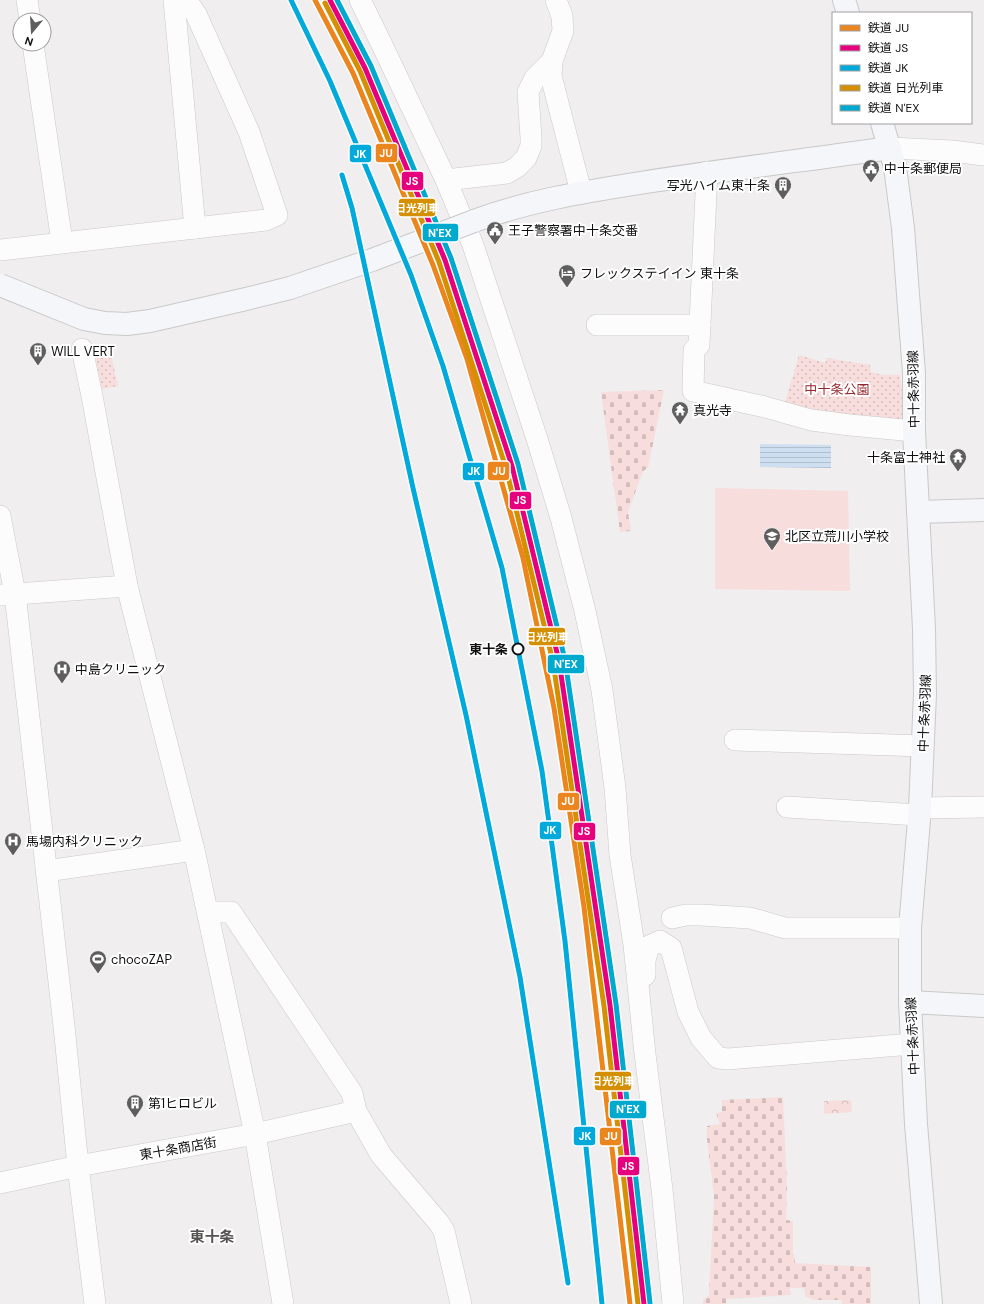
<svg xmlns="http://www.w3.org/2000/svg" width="984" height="1304" viewBox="0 0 984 1304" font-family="'DM Sans','Noto Sans JP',sans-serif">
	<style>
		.forest { fill: url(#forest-crowns) }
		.cemetery { fill: url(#cemetery-stones) }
		.park { fill: url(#park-dots) }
		.garden { fill: #f7dedc }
		.water { fill: url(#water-rules) }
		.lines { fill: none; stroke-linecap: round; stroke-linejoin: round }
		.street-casing { stroke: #cac9c9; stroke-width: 22 }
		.secondary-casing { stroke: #cac9c9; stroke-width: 24 }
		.street { stroke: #fdfcfc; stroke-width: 21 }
		.secondary { stroke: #f5f6f9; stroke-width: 22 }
		.secondary-bridge-casing { stroke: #cac9c9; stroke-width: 24; stroke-linecap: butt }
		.secondary-bridge { stroke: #f5f6f9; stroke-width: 22 }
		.rail-1-casing { stroke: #fff; stroke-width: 8 }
		.rail-2-casing { stroke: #fff; stroke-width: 8 }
		.rail-3-casing { stroke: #fff; stroke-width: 8 }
		.rail-4-casing { stroke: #fff; stroke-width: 8 }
		.rail-5-casing { stroke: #fff; stroke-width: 8 }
		.rail-1 { stroke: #eb851d; stroke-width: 5 }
		.rail-2 { stroke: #e5007d; stroke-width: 5 }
		.rail-3 { stroke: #01aada; stroke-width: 5 }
		.rail-4 { stroke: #d49002; stroke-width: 5 }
		.rail-5 { stroke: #00a9ce; stroke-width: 5 }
		.stop-dot { fill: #fff; stroke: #111010; stroke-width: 2 }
		.labels { text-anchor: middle; stroke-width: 4; stroke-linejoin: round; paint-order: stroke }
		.poi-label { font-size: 13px; fill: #111010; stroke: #fff; text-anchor: start }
		.park-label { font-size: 13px; fill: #96272c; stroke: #fff }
		.street-label { font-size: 13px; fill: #111010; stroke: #fff }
		.stop-label { font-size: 13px; font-weight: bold; fill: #111010; stroke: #fff; text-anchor: end }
		.quarter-label { font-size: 15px; font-weight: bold; fill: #565353; stroke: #fff }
		.line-badge { stroke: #fff; stroke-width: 1.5 }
		.badge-label { font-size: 11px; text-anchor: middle; font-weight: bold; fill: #fff }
	</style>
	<defs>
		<pattern id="forest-crowns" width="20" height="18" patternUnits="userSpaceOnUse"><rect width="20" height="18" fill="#f7dedc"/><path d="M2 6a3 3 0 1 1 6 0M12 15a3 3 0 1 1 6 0" fill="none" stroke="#d3bdbc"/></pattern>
		<pattern id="cemetery-stones" width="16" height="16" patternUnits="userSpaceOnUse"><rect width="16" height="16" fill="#f7dedc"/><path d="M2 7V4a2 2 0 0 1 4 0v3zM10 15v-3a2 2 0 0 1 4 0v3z" fill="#d3bdbc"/></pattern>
		<pattern id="park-dots" width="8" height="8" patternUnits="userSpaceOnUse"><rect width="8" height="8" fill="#f7dedc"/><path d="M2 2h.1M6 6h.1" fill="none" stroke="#d3bdbc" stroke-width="1.8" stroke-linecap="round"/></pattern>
		<pattern id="water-rules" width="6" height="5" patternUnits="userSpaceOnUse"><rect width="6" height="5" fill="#cedff2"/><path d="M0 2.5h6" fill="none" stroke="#b0bece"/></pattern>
	</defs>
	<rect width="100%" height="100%" fill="#f0eeee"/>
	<!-- forest -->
	<polygon class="forest" points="851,1100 852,1112 824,1114 824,1101"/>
	<!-- cemetery -->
	<g class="cemetery">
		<polygon points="664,390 648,468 643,471 628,512 631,531 620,532 601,392"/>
		<polygon points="783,1097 787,1186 786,1220 793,1221 793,1254 794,1254 795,1263 871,1267 871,1304 842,1304 842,1300 813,1300 805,1296 804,1288 790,1288 791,1295 726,1299 726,1304 703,1304 703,1300 709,1295 714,1196 706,1131 707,1130 707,1126 720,1124 716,1113 722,1112 722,1100"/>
	</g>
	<!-- park -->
	<g class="park">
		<polygon points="96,345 109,346 118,386 102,389 96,359"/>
		<polygon points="799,355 825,363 827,358 870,365 871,372 883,375 900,375 905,419 899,425 784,406"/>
	</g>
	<!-- garden -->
	<polygon class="garden" points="715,488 848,491 850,591 715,589"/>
	<!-- water -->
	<polygon class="water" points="760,444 831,445 831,468 760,467"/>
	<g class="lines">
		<!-- street casing -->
		<g class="street-casing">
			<g id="street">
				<polyline points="27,0 30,20"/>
				<polyline points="174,0 195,228"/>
				<polyline points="360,0 384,49 446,180 473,245 538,442 561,518 585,611 602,690 615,788 620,855 634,945 645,1054 662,1189 673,1304"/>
				<polyline points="33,44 62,242"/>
				<polyline points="552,61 551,76 581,192"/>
				<polyline points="890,148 952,151 984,155"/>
				<polyline points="707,172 699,345 694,350 693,391 765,407 811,420 850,425 914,431"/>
				<polyline points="446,180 507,173 517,167 526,158 531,146 531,138 528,92 535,78 552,61 563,31 562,16 556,0"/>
				<polyline points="0,250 266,220 277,215 249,132 196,14 186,0"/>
				<polyline points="597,325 700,325"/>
				<polyline points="82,349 92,396 127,586 194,850 255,1134 283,1304"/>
				<polyline points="0,516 15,594 64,1026 78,1166 95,1304"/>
				<polyline points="2,595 127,586"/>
				<polyline points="735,740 923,746"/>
				<polyline points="787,807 919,815"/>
				<polyline points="920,808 984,807"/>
				<polyline points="46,871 194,850"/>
				<polyline points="209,912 231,912 352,1093 356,1111 381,1155 439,1223 444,1231 461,1304"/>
				<polyline points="672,918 686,915 701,915 750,918 785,928 910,928"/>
				<polyline points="645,975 645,960 649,946 660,941 671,948 688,1012 701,1038 718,1058 728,1059 912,1044"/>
				<polyline points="0,1183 78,1166 255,1134 356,1111"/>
			</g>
		</g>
		<!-- secondary casing -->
		<g class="secondary-casing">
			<g id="secondary">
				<polyline points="844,0 848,13"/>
				<polyline points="882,123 895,167 903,228 914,373 914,431 924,629 925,694 920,808 910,928 910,1002 916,1124 931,1304"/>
				<path d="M 474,221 C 527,201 583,192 640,183 C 723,170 806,160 890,148"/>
				<polyline points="918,512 984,510"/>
				<polyline points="910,1002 984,1006"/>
			</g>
		</g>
		<!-- street -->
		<use href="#street" class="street"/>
		<!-- secondary -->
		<use href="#secondary" class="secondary"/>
		<!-- secondary-bridge casing -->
		<g class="secondary-bridge-casing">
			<polyline id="secondary-bridge" points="0,285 84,319 105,323 127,324 150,321 246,299 290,288 372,260 474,221"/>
		</g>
		<!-- secondary-bridge -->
		<use href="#secondary-bridge" class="secondary-bridge"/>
		<!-- rail-1 casing -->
		<g class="rail-1-casing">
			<polyline id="rail-1" points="315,0 353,73 433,265 467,359 523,558 554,708 584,907 630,1304"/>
		</g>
		<!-- rail-2 casing -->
		<g class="rail-2-casing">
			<polyline id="rail-2" points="330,0 365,68 445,260 512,466 559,661 610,1005 644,1304"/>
		</g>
		<!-- rail-3 casing -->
		<g class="rail-3-casing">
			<g id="rail-3">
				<polyline points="291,0 330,81 411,275 443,366 502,568 542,771 565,941 602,1304"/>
				<polyline points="342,175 352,208 413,488 466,715 520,977 568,1283"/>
			</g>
		</g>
		<!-- rail-4 casing -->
		<g class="rail-4-casing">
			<polyline id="rail-4" points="325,3 360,71 439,262 506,468 553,662 604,1006 638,1304"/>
		</g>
		<!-- rail-5 casing -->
		<g class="rail-5-casing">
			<polyline id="rail-5" points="337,0 371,66 451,258 518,464 565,660 616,1004 650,1303"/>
		</g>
		<!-- rail-1 -->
		<use href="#rail-1" class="rail-1"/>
		<!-- rail-2 -->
		<use href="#rail-2" class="rail-2"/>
		<!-- rail-3 -->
		<use href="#rail-3" class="rail-3"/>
		<!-- rail-4 -->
		<use href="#rail-4" class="rail-4"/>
		<!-- rail-5 -->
		<use href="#rail-5" class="rail-5"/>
	</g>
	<!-- icons -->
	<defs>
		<g id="civic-pin" transform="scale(0.9)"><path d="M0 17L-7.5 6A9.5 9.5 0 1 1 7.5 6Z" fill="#5f5e5e" stroke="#fff"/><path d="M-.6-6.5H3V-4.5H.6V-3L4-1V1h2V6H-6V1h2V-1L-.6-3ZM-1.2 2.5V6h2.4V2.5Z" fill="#fff"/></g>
		<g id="building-pin" transform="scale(0.9)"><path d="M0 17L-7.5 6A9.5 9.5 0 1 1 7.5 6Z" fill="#5f5e5e" stroke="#fff"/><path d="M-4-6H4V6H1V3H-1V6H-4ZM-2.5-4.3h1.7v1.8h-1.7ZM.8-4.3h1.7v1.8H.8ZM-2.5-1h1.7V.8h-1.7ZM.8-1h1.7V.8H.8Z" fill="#fff"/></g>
		<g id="hotel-pin" transform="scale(0.9)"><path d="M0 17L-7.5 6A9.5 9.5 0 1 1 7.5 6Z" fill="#5f5e5e" stroke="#fff"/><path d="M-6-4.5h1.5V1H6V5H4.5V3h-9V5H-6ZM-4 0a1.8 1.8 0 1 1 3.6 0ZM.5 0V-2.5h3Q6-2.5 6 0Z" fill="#fff"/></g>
		<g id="temple-pin" transform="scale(0.9)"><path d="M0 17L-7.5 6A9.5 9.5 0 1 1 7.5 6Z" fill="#5f5e5e" stroke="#fff"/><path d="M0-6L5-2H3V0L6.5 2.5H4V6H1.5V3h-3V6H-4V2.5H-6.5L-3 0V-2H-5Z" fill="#fff"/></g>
		<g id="school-pin" transform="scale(0.9)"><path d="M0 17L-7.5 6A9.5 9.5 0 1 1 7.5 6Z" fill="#5f5e5e" stroke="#fff"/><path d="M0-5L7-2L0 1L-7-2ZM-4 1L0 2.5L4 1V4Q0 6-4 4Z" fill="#fff"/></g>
		<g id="hospital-pin" transform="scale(0.9)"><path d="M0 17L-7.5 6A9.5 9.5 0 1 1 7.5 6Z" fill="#5f5e5e" stroke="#fff"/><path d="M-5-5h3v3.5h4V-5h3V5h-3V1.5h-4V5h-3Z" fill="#fff"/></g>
		<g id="stadium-pin" transform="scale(0.9)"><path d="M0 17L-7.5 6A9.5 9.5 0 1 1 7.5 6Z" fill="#5f5e5e" stroke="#fff"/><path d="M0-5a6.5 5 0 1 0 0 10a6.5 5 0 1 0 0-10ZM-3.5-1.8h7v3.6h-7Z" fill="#fff"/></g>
	</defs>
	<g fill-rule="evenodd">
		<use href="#civic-pin" x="871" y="168"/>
		<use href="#building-pin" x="783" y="185"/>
		<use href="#civic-pin" x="495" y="230"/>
		<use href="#hotel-pin" x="567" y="273"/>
		<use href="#building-pin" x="38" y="351"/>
		<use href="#temple-pin" x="680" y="410"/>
		<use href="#temple-pin" x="958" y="457"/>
		<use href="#school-pin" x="772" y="536"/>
		<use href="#hospital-pin" x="62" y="669"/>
		<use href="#hospital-pin" x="13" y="841"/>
		<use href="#stadium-pin" x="98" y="959"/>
		<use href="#building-pin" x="135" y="1103"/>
	</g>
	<!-- markers -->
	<circle class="stop-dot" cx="518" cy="649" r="5.5"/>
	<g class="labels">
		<!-- poi labels -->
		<g class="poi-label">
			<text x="884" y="173">中十条郵便局</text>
			<text x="770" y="190" text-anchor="end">写光ハイム東十条</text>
			<text x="508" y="235">王子警察署中十条交番</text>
			<text x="580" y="278">フレックステイイン 東十条</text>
			<text x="51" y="356">WILL VERT</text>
			<text x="693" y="415">真光寺</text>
			<text x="945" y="462" text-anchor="end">十条富士神社</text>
			<text x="785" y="541">北区立荒川小学校</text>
			<text x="75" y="674">中島クリニック</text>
			<text x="26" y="846">馬場内科クリニック</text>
			<text x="111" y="964">chocoZAP</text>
			<text x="148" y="1108">第1ヒロビル</text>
		</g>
		<!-- park labels -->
		<g class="park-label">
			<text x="837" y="394">中十条公園</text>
		</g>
		<!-- street labels -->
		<g class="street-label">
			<text transform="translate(913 389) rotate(-91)" y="5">中十条赤羽線</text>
			<text transform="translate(924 713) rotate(-88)" y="5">中十条赤羽線</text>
			<text transform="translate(912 1036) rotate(-93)" y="5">中十条赤羽線</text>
			<text transform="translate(178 1148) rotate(-10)" y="5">東十条商店街</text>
		</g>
		<!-- stop labels -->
		<g class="stop-label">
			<text x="508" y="654">東十条</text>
		</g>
		<!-- quarter labels -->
		<g class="quarter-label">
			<text x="212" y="1242">東十条</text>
		</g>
	</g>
	<g class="line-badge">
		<rect x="375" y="143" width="23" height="20" rx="4" fill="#eb851d"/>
		<rect x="349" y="144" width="23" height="19" rx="4" fill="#01aada"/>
		<rect x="401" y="171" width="23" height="20" rx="4" fill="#e5007d"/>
		<rect x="398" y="198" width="38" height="19" rx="4" fill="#d49002"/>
		<rect x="422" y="223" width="37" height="19" rx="4" fill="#00a9ce"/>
		<rect x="487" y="461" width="23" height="20" rx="4" fill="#eb851d"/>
		<rect x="462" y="462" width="23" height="19" rx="4" fill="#01aada"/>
		<rect x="509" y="491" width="23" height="19" rx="4" fill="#e5007d"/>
		<rect x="528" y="627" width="38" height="19" rx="4" fill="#d49002"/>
		<rect x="547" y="654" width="38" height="20" rx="4" fill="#00a9ce"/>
		<rect x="557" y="792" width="23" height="19" rx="4" fill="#eb851d"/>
		<rect x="539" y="821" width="23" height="19" rx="4" fill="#01aada"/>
		<rect x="573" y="822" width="23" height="19" rx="4" fill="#e5007d"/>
		<rect x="594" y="1071" width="38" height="20" rx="4" fill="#d49002"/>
		<rect x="609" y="1100" width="38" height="19" rx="4" fill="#00a9ce"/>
		<rect x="573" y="1126" width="23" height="20" rx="4" fill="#01aada"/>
		<rect x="599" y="1127" width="23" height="19" rx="4" fill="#eb851d"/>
		<rect x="617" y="1156" width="23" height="20" rx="4" fill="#e5007d"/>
	</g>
	<g class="badge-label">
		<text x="386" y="157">JU</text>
		<text x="360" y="158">JK</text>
		<text x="412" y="185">JS</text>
		<text x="417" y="212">日光列車</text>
		<text x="440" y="237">N'EX</text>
		<text x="499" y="475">JU</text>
		<text x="474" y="475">JK</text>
		<text x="520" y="504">JS</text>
		<text x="547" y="641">日光列車</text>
		<text x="566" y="668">N'EX</text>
		<text x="568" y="805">JU</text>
		<text x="550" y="834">JK</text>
		<text x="584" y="835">JS</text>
		<text x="613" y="1085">日光列車</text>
		<text x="628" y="1113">N'EX</text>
		<text x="585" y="1140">JK</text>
		<text x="611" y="1140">JU</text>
		<text x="628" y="1170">JS</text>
	</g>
	<!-- legend -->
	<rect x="832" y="12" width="140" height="112" fill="#ffffff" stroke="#a09f9f"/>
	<rect x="840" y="25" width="20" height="6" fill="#eb851d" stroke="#a09f9f"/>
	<text x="868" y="32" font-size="12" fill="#111010">鉄道 JU</text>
	<rect x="840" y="45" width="20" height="6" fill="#e5007d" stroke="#a09f9f"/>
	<text x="868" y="52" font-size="12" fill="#111010">鉄道 JS</text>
	<rect x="840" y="65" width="20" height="6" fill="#01aada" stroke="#a09f9f"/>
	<text x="868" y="72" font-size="12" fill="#111010">鉄道 JK</text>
	<rect x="840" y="85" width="20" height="6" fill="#d49002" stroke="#a09f9f"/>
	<text x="868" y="92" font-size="12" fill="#111010">鉄道 日光列車</text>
	<rect x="840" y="105" width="20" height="6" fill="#00a9ce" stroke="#a09f9f"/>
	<text x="868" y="112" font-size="12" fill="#111010">鉄道 N'EX</text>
	<!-- north arrow -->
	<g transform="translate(32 32) rotate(198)"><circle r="19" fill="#ffffff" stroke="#a09f9f"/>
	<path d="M0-3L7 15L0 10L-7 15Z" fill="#5f5e5e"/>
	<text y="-6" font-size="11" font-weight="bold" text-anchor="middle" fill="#111010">N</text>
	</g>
</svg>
